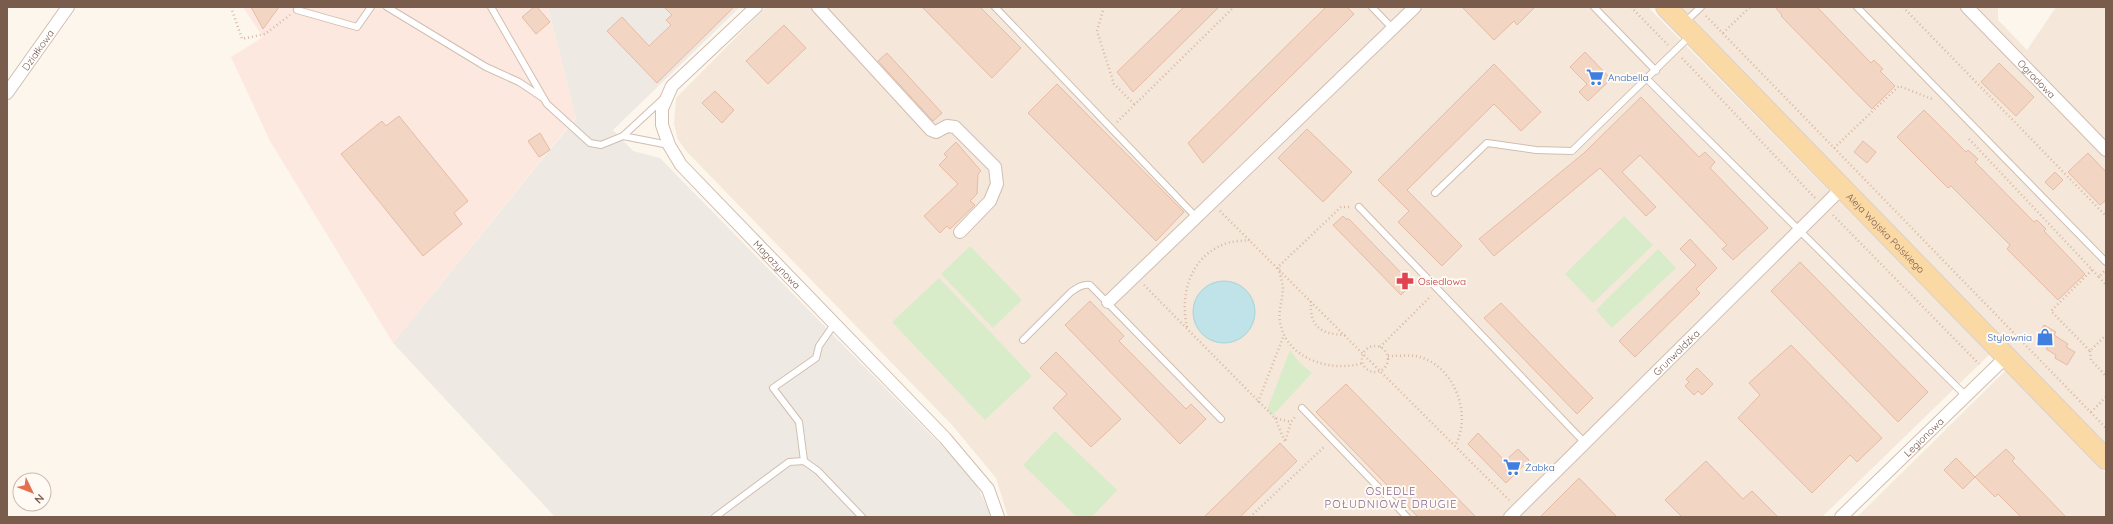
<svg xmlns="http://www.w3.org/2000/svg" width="2113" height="524" viewBox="0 0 2113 524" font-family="Quicksand,sans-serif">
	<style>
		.residential { fill: #f5e8da }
		.commercial { fill: #fde8e0 }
		.industrial { fill: #efe9e4 }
		.green { fill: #d8ecc9 }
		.water { fill: #bfe3e8; stroke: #a5d3da }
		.building { fill: #f3d5c3; stroke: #e6bba3 }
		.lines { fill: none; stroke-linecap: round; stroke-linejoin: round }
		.service-casing { stroke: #d1beb0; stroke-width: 8 }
		.minor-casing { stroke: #d1beb0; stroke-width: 14 }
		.primary-casing { stroke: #dad1cd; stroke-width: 22 }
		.path { stroke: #d9b8a5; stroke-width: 2.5; stroke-dasharray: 1 3; stroke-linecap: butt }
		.service { stroke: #fff; stroke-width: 6 }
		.minor { stroke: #fff; stroke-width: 12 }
		.primary { stroke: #fbd9a5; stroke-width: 20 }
		.labels { text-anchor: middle; stroke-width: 4; stroke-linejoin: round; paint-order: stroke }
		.street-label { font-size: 10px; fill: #7a5c4d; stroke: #fffaf3 }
		.shop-label { font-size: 10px; fill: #366cbe; stroke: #fffaf3; text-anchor: start }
		.health-label { font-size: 10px; fill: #be3a42; stroke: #fffaf3; text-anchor: start }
		.neighbourhood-label { font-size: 11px; letter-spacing: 1px; fill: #846695; stroke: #fffaf3 }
	</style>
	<rect width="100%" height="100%" fill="#fdf6ec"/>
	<!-- residential -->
	<g class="residential">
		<polygon points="766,7 1648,7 1990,354 1822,517 1008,517 996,478 952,425 688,153 678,140 674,124 676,98"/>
		<polygon points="1676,7 1998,7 1998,20 2027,50 2056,7 2106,7 2106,445"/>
		<polygon points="2005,371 2106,473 2106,517 1857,517"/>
	</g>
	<!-- commercial -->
	<polygon class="commercial" points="243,7 548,7 576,117 393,343 270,141 231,57 263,37"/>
	<!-- industrial -->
	<polygon class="industrial" points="548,7 740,7 613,130 633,151 660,158 938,442 974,480 992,517 555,517 393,343 576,118"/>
	<!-- green -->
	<g class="green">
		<polygon points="1624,216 1653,245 1593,303 1565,274"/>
		<polygon points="970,246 1022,300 993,328 941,274"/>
		<polygon points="1658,249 1676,268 1612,328 1596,310"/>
		<polygon points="939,278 1032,376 985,420 892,322"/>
		<polygon points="1290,350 1300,363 1312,373 1273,415 1267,410"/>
		<polygon points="1055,431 1117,490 1092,517 1077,517 1023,465"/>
	</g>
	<!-- water -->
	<circle class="water" cx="1224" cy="312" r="31"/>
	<!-- building -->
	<g class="building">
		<polygon points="251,7 279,7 263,29"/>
		<polygon points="534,7 537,7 550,22 536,34 522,17"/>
		<polygon points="664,7 734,7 657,83 607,31 622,17 649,46 671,25 666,20 672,15"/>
		<polygon points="922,7 980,7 1021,48 992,78"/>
		<polygon points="1184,7 1219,7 1133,92 1117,72"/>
		<polygon points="1326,7 1347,7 1354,14 1203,163 1188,143"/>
		<polygon points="1462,7 1535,7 1517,25 1514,21 1494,40"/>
		<polygon points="1775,7 1817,7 1871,63 1874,60 1883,69 1880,71 1895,86 1872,109 1781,16 1782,15"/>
		<polygon points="784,25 806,48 768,84 746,61"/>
		<polygon points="1585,52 1611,79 1588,101 1579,92 1587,84 1570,67"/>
		<polygon points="887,53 942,113 933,121 878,61"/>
		<polygon points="1999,63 2034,97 2016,116 1981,82"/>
		<polygon points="1494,64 1541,112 1521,131 1494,104 1407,190 1462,246 1442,266 1398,222 1409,211 1378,180"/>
		<polygon points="1057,84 1184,212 1156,241 1028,113"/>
		<polygon points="715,91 734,110 722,123 702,103"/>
		<polygon points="1641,97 1699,157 1705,152 1715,162 1710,168 1768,228 1733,260 1722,249 1727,245 1640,155 1622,172 1656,207 1646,216 1600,168 1494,256 1479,239 1584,153"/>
		<polygon points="1924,110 1966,152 1968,150 1978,159 1975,162 2034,222 2037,220 2046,229 2044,231 2085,274 2058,300 2007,249 2010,245 1951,186 1948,188 1897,137"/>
		<polygon points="399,116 468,201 454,213 462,224 423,256 341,154 382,121 386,126"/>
		<polygon points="1307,129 1352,172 1323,202 1278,158"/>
		<polygon points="540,133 550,150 539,157 528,141"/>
		<polygon points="1863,141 1876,152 1867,163 1854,152"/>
		<polygon points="956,142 981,171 978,174 977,194 970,201 975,205 950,229 947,226 940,233 924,216 958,184 939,165 947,157 944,154"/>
		<polygon points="2088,153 2106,172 2106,200 2100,205 2068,172"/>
		<polygon points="2055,172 2063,180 2053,190 2045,182"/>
		<polygon points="1343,216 1346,219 1349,219 1409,281 1411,285 1401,295 1333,225"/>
		<polygon points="1690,239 1717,268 1696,289 1700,293 1635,357 1619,341 1696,265 1680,249"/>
		<polygon points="1800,262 1928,392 1898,422 1771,291"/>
		<polygon points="1090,301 1124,336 1119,341 1186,409 1191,404 1206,419 1180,444 1065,325"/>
		<polygon points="1501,303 1593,398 1577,414 1484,318"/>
		<polygon points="2044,325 2056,332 2054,335 2068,344 2066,347 2075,352 2067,365 2055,358 2056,355 2046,349 2048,346 2036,338"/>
		<polygon points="1791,345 1882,438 1857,462 1850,455 1812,493 1738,418 1760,395 1749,383"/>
		<polygon points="1056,352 1121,419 1091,447 1053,408 1067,394 1040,368"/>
		<polygon points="1697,368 1713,384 1702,395 1698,391 1694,395 1685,386 1689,382 1686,379"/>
		<polygon points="1346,384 1476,517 1418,517 1316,412"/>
		<polygon points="1478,433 1505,461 1518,449 1529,460 1506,483 1468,444"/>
		<polygon points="1280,443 1297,461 1240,517 1204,517"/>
		<polygon points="2006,449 2015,458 2012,461 2066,517 2021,517 1998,494 1995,497 1975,477"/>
		<polygon points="1956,458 1975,477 1963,489 1944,470"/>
		<polygon points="1706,461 1743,499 1752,491 1778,517 1682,517 1665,500"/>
		<polygon points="1579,478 1617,517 1540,517"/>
	</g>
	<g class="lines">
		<!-- service casing -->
		<g class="service-casing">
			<g id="service">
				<polyline points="299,7 297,10 357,27 371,7"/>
				<polyline points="387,7 486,67 519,82 543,98"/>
				<polyline points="491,7 547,104 590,143 601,145 623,136 663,99"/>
				<polyline points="995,7 1196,217"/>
				<polyline points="1372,7 1393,29"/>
				<polyline points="1594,7 1656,71"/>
				<polyline points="1857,7 2106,262"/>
				<polyline points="1685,22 1701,7"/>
				<polyline points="1647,79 1966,396"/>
				<polyline points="623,136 669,145"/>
				<polyline points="1435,193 1487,143 1536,150 1572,151 1691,35"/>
				<polyline points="1359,207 1585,443"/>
				<path d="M 1023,340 L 1071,292 C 1077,288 1082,284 1090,285 L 1221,419"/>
				<polyline points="1302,408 1407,517"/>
				<polyline points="804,461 799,422 773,388 816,358 819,346 835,323"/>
				<polyline points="715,517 789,462 804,461 818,471 862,517"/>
			</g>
		</g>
		<!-- minor casing -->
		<g class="minor-casing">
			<g id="minor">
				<path id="s1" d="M 756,7 L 672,86 L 668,95 L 662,109 L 662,125 L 669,145 L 681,165 L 945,438 L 988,489 L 998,517"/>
				<polyline points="818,7 931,130 936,132 947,126 955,127 995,167 997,184 990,201 960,232"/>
				<path id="s2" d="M 1967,7 L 2106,150"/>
				<path id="s3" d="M 7,93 L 68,7"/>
				<polyline points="1108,302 1415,7"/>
				<path id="s4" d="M 1510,517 L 1842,188"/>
				<path id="s5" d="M 1841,517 L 2007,356"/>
			</g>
		</g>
		<!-- primary casing -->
		<g class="primary-casing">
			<g id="primary">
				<path id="s6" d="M 1666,7 L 2106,459"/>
			</g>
		</g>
		<!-- path -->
		<g class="path">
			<polyline points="231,7 242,39 265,34 290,15"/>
			<polyline points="1104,7 1097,31 1114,84 1134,104"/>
			<polyline points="1631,7 1668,45"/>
			<polyline points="1903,7 2106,216"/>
			<polyline points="1706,16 2106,428"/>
			<polyline points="1723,33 1750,7"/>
			<polyline points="1682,58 1815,198"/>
			<polyline points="1117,122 1234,7"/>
			<polyline points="1969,139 2099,277 2104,271"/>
			<polyline points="1834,148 1899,86 1932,99"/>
			<path d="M 1349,207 L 1341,207 L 1278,267 C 1280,273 1282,281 1283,288 C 1283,299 1278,310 1280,322 C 1286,359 1331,373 1363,363"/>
			<polyline points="1220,211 1509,500"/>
			<polyline points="1833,215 1979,364"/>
			<polyline points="2092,270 2051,311 2090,351 2106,335"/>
			<polyline points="2099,277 2106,285"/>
			<polyline points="1144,285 1275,418 1291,422 1296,416"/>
			<path d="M 1311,301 C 1309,327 1321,334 1345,335"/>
			<path d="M 1187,327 C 1180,297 1189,260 1220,246 C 1229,241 1240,241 1250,240"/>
			<circle cx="1375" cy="359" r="13"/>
			<polyline points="1380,347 1431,296"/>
			<polyline points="2090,351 2091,360 2106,376"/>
			<path d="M 1388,356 C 1397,356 1407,355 1416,356 C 1454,364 1473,414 1455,446"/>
			<polyline points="1258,402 1284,335"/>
			<polyline points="2091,412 2106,397"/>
			<polyline points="1275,418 1285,442 1291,422"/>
			<polyline points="1250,517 1325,446"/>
		</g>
		<!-- service -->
		<use href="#service" class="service"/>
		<!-- minor -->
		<use href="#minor" class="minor"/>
		<!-- primary -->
		<use href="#primary" class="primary"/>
	</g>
	<!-- icons -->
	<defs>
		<g id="supermarket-bare" transform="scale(1.38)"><path d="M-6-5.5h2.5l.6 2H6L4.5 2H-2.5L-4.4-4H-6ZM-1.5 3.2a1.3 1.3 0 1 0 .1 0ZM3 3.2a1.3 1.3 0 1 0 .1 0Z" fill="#3f7fe0" stroke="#fffaf3" stroke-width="2.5" paint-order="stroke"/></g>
		<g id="pharmacy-bare" transform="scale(1.38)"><path d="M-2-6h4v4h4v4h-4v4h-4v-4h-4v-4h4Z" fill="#e0444e" stroke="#fffaf3" stroke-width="2.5" paint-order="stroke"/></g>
		<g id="shop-bare" transform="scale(1.38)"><path d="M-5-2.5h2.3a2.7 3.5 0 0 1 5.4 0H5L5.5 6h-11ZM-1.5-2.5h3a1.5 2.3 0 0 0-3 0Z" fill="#3f7fe0" stroke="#fffaf3" stroke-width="2.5" paint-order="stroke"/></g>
	</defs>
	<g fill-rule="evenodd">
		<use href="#supermarket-bare" x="1595" y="77"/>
		<use href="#pharmacy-bare" x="1405" y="281"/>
		<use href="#shop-bare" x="2045" y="337"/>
		<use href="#supermarket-bare" x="1512" y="467"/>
	</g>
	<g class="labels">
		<!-- street labels -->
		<g class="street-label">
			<text dy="4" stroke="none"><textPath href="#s3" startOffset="53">Działkowa</textPath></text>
			<text dy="4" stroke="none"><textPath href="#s2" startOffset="100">Ogrodowa</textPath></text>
			<text dy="4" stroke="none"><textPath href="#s6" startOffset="315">Aleja Wojska Polskiego</textPath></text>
			<text dy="4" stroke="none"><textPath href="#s1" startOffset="339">Magazynowa</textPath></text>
			<text dy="4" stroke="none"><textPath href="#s4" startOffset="234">Grunwaldzka</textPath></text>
			<text dy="4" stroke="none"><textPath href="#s5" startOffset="115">Legionowa</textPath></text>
		</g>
		<!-- shop labels -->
		<g class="shop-label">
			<text x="1608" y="81">Anabella</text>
			<text x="2032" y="341" text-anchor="end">Stylownia</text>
			<text x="1525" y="471">Żabka</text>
		</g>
		<!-- health labels -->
		<g class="health-label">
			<text x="1418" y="285">Osiedlowa</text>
		</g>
		<!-- neighbourhood labels -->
		<g class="neighbourhood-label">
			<text x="1391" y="495">OSIEDLE<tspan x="1391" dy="13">POŁUDNIOWE DRUGIE</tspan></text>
		</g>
	</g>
	<!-- border -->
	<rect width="2113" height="524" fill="none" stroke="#7a5c4d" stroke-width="16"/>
	<!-- north arrow -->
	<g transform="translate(32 492) rotate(133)"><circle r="19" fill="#fffaf3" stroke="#cabbb1"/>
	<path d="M0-3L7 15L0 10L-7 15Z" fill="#e76f51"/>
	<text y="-6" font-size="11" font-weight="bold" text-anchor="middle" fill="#7a5c4d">N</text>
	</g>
</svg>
